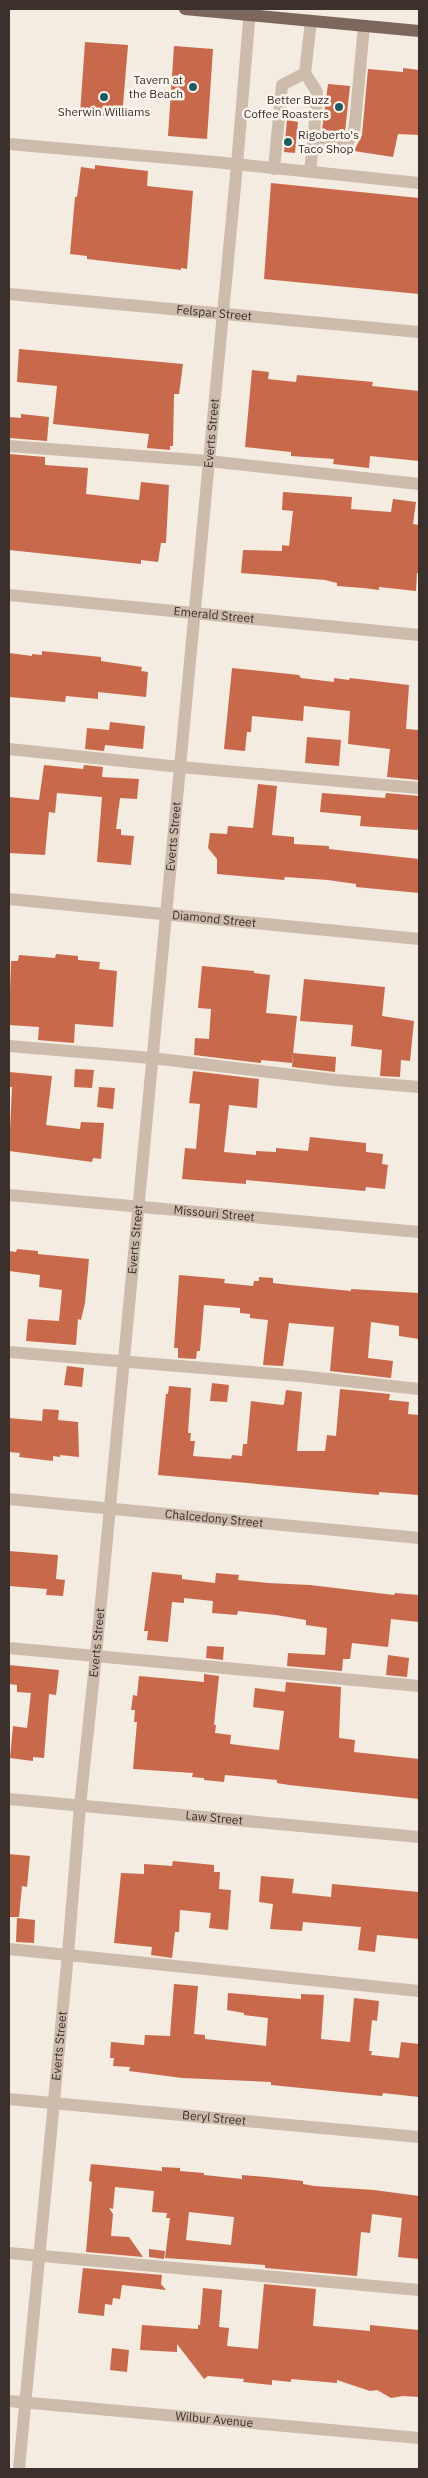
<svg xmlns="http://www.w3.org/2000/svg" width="428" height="2478" viewBox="0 0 428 2478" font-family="'IBM Plex Sans',sans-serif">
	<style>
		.building { fill: #c8694b; fill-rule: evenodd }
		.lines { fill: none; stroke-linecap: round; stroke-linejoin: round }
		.minor { stroke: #cdbbac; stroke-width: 12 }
		.major { stroke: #7d675c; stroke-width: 12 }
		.poi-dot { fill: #1f5a5e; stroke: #fbf5ee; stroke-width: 2 }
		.labels { text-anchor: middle; stroke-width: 5; stroke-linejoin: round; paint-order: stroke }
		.poi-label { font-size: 12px; fill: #3b302b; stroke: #fbf5ee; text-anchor: end }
		.street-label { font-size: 12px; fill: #3b302b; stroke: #fbf5ee }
	</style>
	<rect width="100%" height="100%" fill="#f4ebe1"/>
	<!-- building -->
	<g class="building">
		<polygon points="85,42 128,45 122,117 80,114"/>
		<polygon points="174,46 213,49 207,139 168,136"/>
		<polygon points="403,68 419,70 419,135 398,134 393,157 354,151 362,135 368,69 403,72"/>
		<polygon points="328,84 350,86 345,132 322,130"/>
		<polygon points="287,120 298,122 295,153 284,152"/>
		<polygon points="95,165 148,171 147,186 193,191 187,269 181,268 181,270 87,259 87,256 70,254 75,197 77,197 81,167 95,169"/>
		<polygon points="271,183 419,198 419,294 264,279"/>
		<polygon points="19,349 183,364 179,394 174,394 173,446 170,446 170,450 147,448 149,434 53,424 57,386 17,382"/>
		<polygon points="252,370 269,372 268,379 296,382 297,375 373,382 372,386 419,391 419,461 370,456 369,468 333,464 334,459 291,456 291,452 245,447"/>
		<polygon points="21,414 49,417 47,441 9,438 10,417 21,418"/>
		<polygon points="9,454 45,457 45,465 88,468 86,494 139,500 141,482 169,485 166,543 161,543 158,562 141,560 141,564 9,550"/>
		<polygon points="283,492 352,497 351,509 391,512 393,499 416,502 413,524 419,525 419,573 417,573 416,591 379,587 379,590 363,588 337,586 337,583 325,580 241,573 243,550 282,551 282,545 289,546 293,511 282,510"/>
		<polygon points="42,651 101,657 101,661 142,667 141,671 148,672 146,697 98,692 98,699 66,696 65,702 9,697 9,653 32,656 32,654 42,655"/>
		<polygon points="232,668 299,675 301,678 334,682 334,678 349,680 350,678 409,685 406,729 419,730 419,780 387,777 390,749 348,744 350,711 304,706 303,721 252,716 251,732 247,732 245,751 224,749"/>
		<polygon points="110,722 145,726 143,749 105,745 104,751 85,749 87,728 109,730"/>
		<polygon points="307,737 341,740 339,766 305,763"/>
		<polygon points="44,765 83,769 84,765 103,767 102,777 139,779 137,799 120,798 116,829 121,829 121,835 134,836 131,865 97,862 102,797 57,793 55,813 49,812 45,855 9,853 9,797 39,800"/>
		<polygon points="258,784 277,786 272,835 294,837 294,844 329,846 329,849 419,859 419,893 356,887 356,884 328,880 285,877 284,880 217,874 217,859 208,848 210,833 227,834 228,826 253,828"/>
		<polygon points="322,793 385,798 386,793 419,796 419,827 417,830 360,826 361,816 320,812"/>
		<polygon points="56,954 78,956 78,960 100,962 99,969 117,971 113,1027 75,1024 74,1043 38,1040 39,1027 9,1025 11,961 18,961 19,955 55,958"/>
		<polygon points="202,966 254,971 254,973 270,975 266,1013 297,1016 292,1063 261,1060 261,1063 194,1055 195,1038 209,1039 211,1009 198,1008"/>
		<polygon points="304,979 385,987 382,1016 414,1021 410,1061 401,1060 400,1077 380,1076 382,1050 351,1046 353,1025 300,1021"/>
		<polygon points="293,1053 336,1057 335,1072 292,1067"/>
		<polygon points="75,1069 94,1070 92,1088 74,1087"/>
		<polygon points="193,1071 259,1079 257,1108 229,1105 224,1152 256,1155 256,1151 276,1152 276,1148 308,1151 310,1137 366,1143 366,1152 383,1154 382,1164 388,1165 385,1189 366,1187 365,1191 246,1180 246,1184 182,1179 185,1148 196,1149 200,1104 189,1103"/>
		<polygon points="9,1072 52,1076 46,1125 80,1129 81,1122 104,1123 101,1159 93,1158 92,1162 9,1151 12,1087 9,1087"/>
		<polygon points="99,1087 115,1088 113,1109 97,1107"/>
		<polygon points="17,1249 38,1251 38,1254 89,1259 85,1303 81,1320 78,1319 76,1345 26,1341 28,1319 59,1321 62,1290 39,1287 40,1275 9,1271 9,1251 16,1252"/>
		<polygon points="179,1275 225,1279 224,1283 253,1286 254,1281 259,1281 259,1277 273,1278 273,1283 290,1285 351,1291 351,1289 419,1293 419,1339 399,1336 399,1326 371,1322 368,1358 393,1361 391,1378 330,1371 334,1327 289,1323 283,1366 263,1365 268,1320 250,1318 250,1314 240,1313 240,1308 204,1305 200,1351 197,1351 196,1359 178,1358 178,1348 174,1348"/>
		<polygon points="67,1366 84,1368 82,1387 64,1385"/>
		<polygon points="212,1383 229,1385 227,1402 210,1401"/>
		<polygon points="169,1386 191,1388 188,1433 191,1433 190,1441 195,1441 193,1456 231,1459 232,1455 242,1456 243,1444 247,1444 251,1401 282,1405 284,1404 286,1390 302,1392 297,1451 325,1451 327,1435 336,1436 340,1389 390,1394 389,1400 409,1402 408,1414 419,1415 419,1495 379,1492 379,1495 158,1475 166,1394 168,1394"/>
		<polygon points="43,1409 59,1410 58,1420 78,1422 79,1457 60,1455 60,1457 53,1456 53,1461 19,1457 20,1453 9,1452 9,1418 42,1421"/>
		<polygon points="9,1551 58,1555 56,1579 65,1580 63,1596 46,1595 47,1589 9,1586"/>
		<polygon points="152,1572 182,1575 182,1579 215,1583 216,1573 239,1575 238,1580 268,1583 310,1585 394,1595 395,1593 419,1595 419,1622 391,1619 388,1647 352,1643 350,1659 343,1659 342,1671 287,1666 288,1653 325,1655 327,1628 306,1625 306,1620 276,1615 238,1611 237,1615 212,1613 213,1601 184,1598 184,1603 172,1602 168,1642 147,1640 148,1631 144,1631"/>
		<polygon points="207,1646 224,1647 223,1660 206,1658"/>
		<polygon points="388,1655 409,1658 407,1677 386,1675"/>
		<polygon points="9,1665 59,1670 56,1695 49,1694 44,1758 33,1757 33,1761 10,1758 13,1726 27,1728 31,1693 17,1692 17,1685 9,1684"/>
		<polygon points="204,1674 219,1676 214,1725 216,1725 215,1733 231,1735 230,1744 279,1750 284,1711 253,1707 255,1688 285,1692 286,1682 341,1687 339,1738 355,1740 354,1752 419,1759 419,1799 289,1785 277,1783 277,1780 225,1775 224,1782 204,1780 204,1778 192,1777 193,1773 133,1769 137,1722 134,1722 135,1710 131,1710 133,1695 137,1696 139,1676 204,1682"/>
		<polygon points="9,1854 30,1856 27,1887 22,1886 19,1917 9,1917"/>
		<polygon points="173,1861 214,1865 214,1872 220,1872 219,1889 231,1890 228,1930 209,1928 211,1913 180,1910 179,1932 175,1932 172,1958 151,1955 152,1947 114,1943 121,1873 144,1874 144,1864 172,1866"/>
		<polygon points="261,1876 294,1879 292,1893 331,1897 332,1884 419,1892 419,1939 377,1935 375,1952 358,1950 361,1927 303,1922 302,1931 270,1929 273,1904 259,1902"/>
		<polygon points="17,1918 35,1920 34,1943 16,1942"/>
		<polygon points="174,1984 198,1986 194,2034 205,2035 205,2039 266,2046 268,2018 244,2015 244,2013 227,2010 228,1993 301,1999 301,1994 324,1995 321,2039 350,2042 354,1998 379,2001 377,2021 372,2020 369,2051 372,2051 371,2055 399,2058 401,2042 419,2044 419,2097 383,2093 382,2096 271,2085 271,2082 182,2078 129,2071 130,2067 113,2066 114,2058 110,2058 111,2042 144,2045 145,2035 170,2036"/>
		<path d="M 91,2164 L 162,2171 L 162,2167 L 180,2168 L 180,2171 L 204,2173 L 204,2175 L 242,2179 L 242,2175 L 266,2177 L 303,2181 L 303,2184 L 314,2186 L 374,2190 L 419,2196 L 419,2259 L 398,2257 L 402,2218 L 372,2214 L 370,2233 L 361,2232 L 357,2276 L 265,2268 L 265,2265 L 165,2258 L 170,2218 L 166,2218 L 167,2213 L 152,2212 L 154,2191 L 115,2187 L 113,2209 L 109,2208 L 113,2214 L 111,2236 L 129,2237 L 143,2257 L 86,2252 L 92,2182 L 89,2181 ZM 189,2212 L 234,2217 L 231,2245 L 186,2240 Z"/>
		<polygon points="149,2249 165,2251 164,2259 149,2257"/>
		<polygon points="83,2268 162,2275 161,2284 166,2290 122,2285 120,2299 113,2298 112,2305 105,2304 104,2316 78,2313"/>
		<polygon points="264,2284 316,2289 313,2326 370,2331 370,2325 419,2330 419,2397 403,2396 391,2398 377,2390 370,2391 337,2380 337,2383 291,2379 291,2382 272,2380 272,2385 243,2382 244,2379 208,2376 204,2379 177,2344 177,2352 140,2350 142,2325 198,2329 198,2325 200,2325 203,2288 222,2290 219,2327 229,2328 227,2346 258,2349"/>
		<polygon points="112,2348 129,2350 127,2372 110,2370"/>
	</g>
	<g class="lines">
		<!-- minor -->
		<g class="minor">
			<polyline points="311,21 305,73 317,92 314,135 319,138 348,141 354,134 364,26"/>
			<polyline points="9,144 215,162 419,183"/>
			<polyline points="274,169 282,85 305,73"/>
			<polyline points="310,172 314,135"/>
			<path id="s1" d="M 9,294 L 419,332"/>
			<polyline points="9,446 208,461 419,484"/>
			<path id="s2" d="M 9,595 L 419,635"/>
			<polyline points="9,749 180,767 419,788"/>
			<path id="s3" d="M 9,899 L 419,939"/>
			<polyline points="9,1046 152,1058 336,1080 419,1087"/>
			<path id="s4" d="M 9,1195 L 419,1232"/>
			<polyline points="9,1352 300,1376 419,1389"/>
			<path id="s5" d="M 9,1499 L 419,1538"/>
			<polyline points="9,1648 419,1686"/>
			<path id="s6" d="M 9,1799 L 419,1837"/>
			<polyline points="9,1949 419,1991"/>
			<path id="s7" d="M 9,2099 L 419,2137"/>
			<polyline points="9,2253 419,2290"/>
			<path id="s8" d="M 9,2401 L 419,2438"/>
			<path id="s9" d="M 19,2469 L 68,1954 L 80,1806 L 96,1655 L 237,165 L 250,9"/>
		</g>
		<!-- major -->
		<polyline class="major" points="185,9 419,31"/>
	</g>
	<!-- markers -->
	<g class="poi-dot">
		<circle cx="193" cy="87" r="5"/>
		<circle cx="104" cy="97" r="5"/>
		<circle cx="339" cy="107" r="5"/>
		<circle cx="288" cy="142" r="5"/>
	</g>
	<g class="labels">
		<!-- poi labels -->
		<g class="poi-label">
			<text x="183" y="84">Tavern at<tspan x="183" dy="14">the Beach</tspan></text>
			<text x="329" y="104">Better Buzz<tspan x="329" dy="14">Coffee Roasters</tspan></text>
			<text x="104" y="116" text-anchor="middle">Sherwin Williams</text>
			<text x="298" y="139" text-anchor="start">Rigoberto's<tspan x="298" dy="14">Taco Shop</tspan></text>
		</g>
		<!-- street labels -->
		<g class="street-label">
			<text dy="4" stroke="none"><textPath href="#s1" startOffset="206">Felspar Street</textPath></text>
			<text dy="4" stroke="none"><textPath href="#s9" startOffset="2045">Everts Street</textPath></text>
			<text dy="4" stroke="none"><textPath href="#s2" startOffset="206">Emerald Street</textPath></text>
			<text dy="4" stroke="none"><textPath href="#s9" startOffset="1640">Everts Street</textPath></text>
			<text dy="4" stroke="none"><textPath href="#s3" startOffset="206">Diamond Street</textPath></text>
			<text dy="4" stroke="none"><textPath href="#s4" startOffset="206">Missouri Street</textPath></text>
			<text dy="4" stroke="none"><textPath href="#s9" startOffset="1235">Everts Street</textPath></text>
			<text dy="4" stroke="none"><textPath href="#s5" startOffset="206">Chalcedony Street</textPath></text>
			<text dy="4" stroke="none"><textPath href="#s9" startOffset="830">Everts Street</textPath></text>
			<text dy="4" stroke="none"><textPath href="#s6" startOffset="206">Law Street</textPath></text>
			<text dy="4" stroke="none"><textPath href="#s9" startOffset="425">Everts Street</textPath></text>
			<text dy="4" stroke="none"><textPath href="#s7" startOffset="206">Beryl Street</textPath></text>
			<text dy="4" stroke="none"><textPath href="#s8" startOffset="206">Wilbur Avenue</textPath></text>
		</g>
	</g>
	<!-- border -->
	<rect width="428" height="2478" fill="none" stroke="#3b302b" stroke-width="20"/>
</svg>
